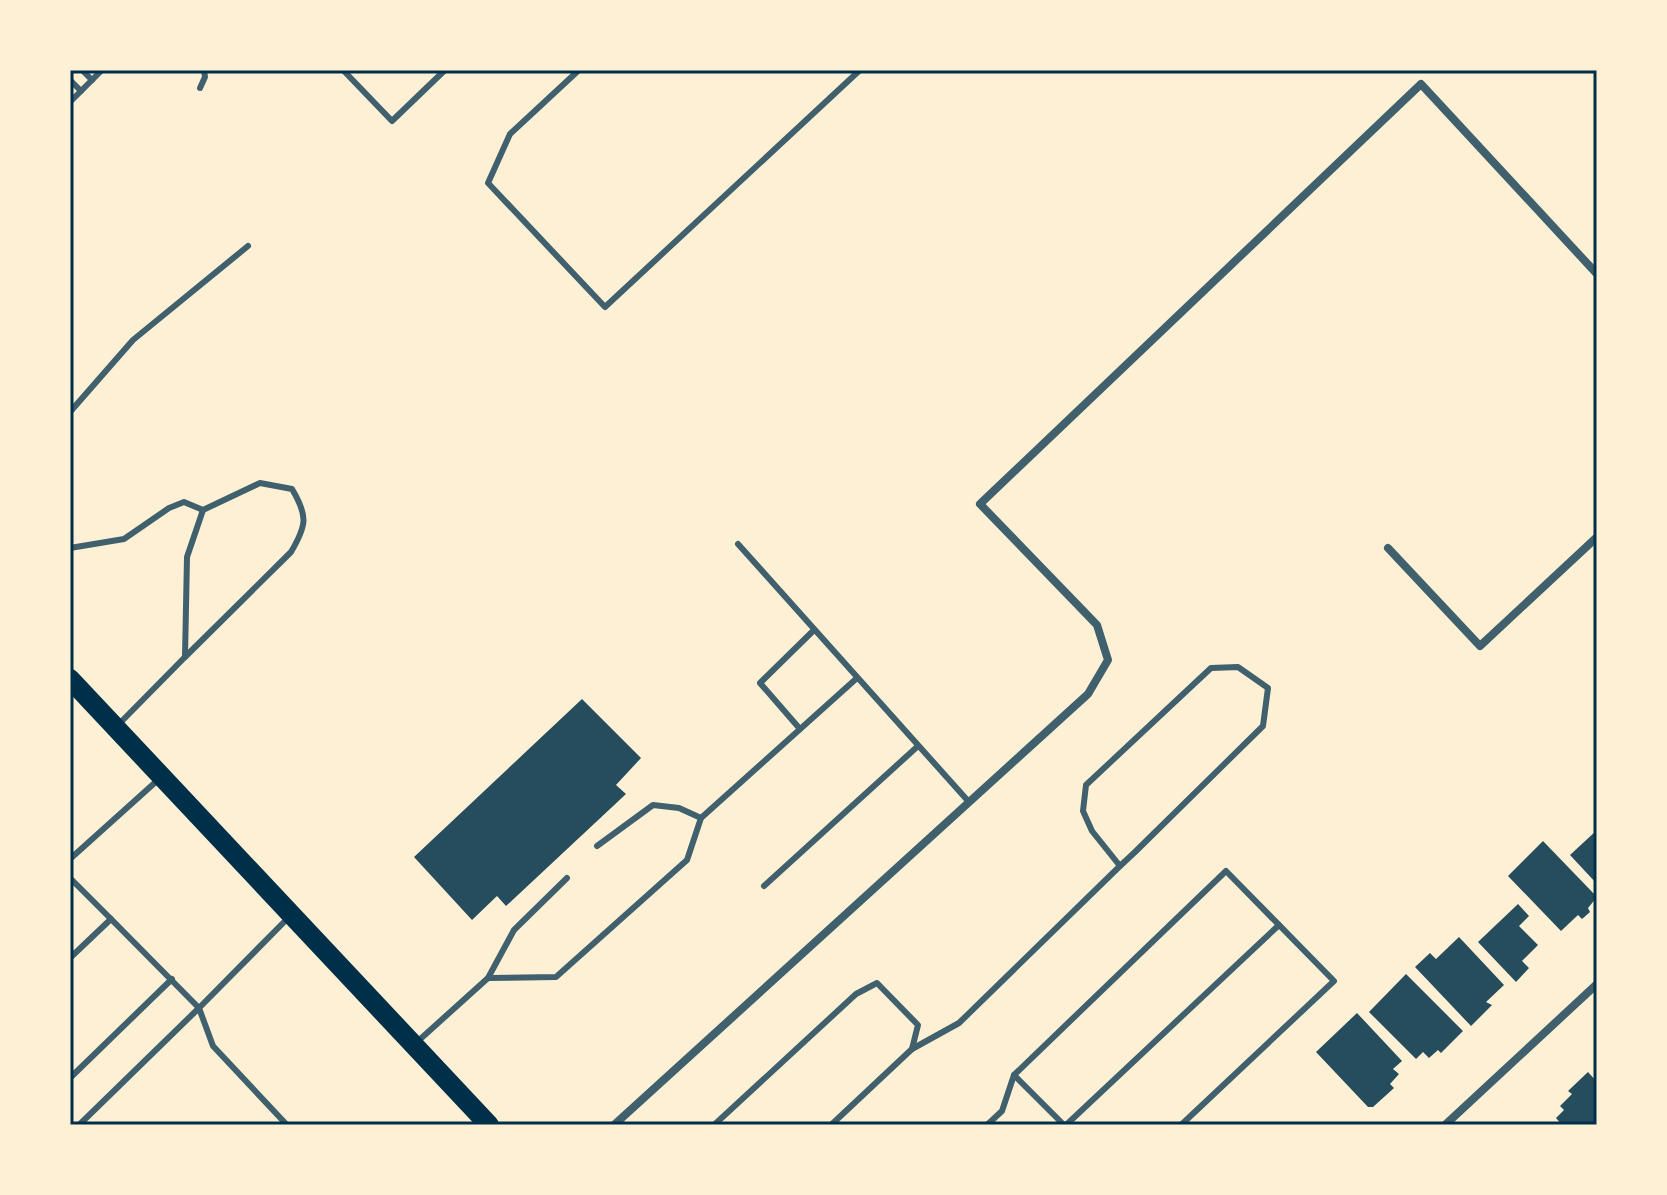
<svg xmlns="http://www.w3.org/2000/svg" width="1667" height="1195" viewBox="0 0 1667 1195" font-family="Roboto,sans-serif">
	<style>
		.building { fill: #264d5e }
		.lines { fill: none; stroke-linecap: round; stroke-linejoin: round }
		.service { stroke: #3f606c; stroke-width: 6 }
		.minor { stroke: #3f606c; stroke-width: 8 }
		.primary { stroke: #003049; stroke-width: 20 }
		.neatline { fill: none; stroke: #003049; stroke-width: 3 }
	</style>
	<rect width="100%" height="100%" fill="#fdf0d5"/>
	<!-- building -->
	<g class="building">
		<polygon points="582,699 641,758 616,785 626,794 506,906 497,896 472,920 414,857"/>
		<polygon points="1597,830 1597,884 1570,855"/>
		<polygon points="1543,841 1597,897 1588,908 1590,912 1582,919 1578,915 1561,931 1508,876"/>
		<polygon points="1518,904 1529,916 1519,926 1538,945 1522,961 1529,968 1516,982 1478,942"/>
		<polygon points="1459,937 1504,985 1486,1002 1492,1005 1471,1026 1415,967 1430,953 1436,959"/>
		<polygon points="1406,974 1463,1031 1441,1053 1438,1050 1429,1058 1423,1052 1416,1059 1369,1012"/>
		<polygon points="1357,1013 1402,1061 1393,1069 1399,1074 1390,1084 1394,1088 1373,1107 1368,1107 1316,1052"/>
		<polygon points="1588,1072 1597,1082 1597,1125 1562,1125 1556,1118 1564,1110 1560,1106 1572,1094 1568,1091"/>
	</g>
	<g class="lines">
		<!-- service -->
		<g class="service">
			<polyline points="82,70 92,80"/>
			<polyline points="343,70 392,121 445,70"/>
			<polyline points="579,70 510,134 488,183 605,307 860,70"/>
			<polyline points="70,80 81,91"/>
			<polyline points="200,88 205,77 204,70"/>
			<polyline points="70,102 102,70"/>
			<polyline points="70,412 133,340 248,246"/>
			<polyline points="738,544 969,802"/>
			<polyline points="70,548 124,539 169,508 184,502 203,510 187,557 185,657 118,725"/>
			<path d="M 185,657 L 291,552 C 307,525 308,516 292,489 L 260,483 L 203,510"/>
			<polyline points="800,729 760,683 814,630"/>
			<polyline points="597,846 653,805 679,808 701,818"/>
			<polyline points="70,859 159,779"/>
			<polyline points="70,878 111,919"/>
			<polyline points="764,886 918,746"/>
			<polyline points="70,958 111,919 199,1008 289,917"/>
			<polyline points="488,978 514,930 567,878"/>
			<polyline points="417,1042 488,978 556,977 687,860 701,818 857,678"/>
			<polyline points="912,1049 959,1023 1120,866 1135,852 1263,726 1268,688 1238,667 1211,668 1086,785 1083,811 1092,831 1120,866"/>
			<polyline points="1014,1075 1064,1125"/>
			<polyline points="70,1078 172,979"/>
			<polyline points="79,1125 199,1008 213,1046 287,1125"/>
			<polyline points="714,1125 856,994 877,983 918,1025 912,1049 831,1125"/>
			<polyline points="987,1125 1002,1111 1014,1075 1226,871 1334,981 1181,1125"/>
			<polyline points="1066,1125 1279,925"/>
		</g>
		<!-- minor -->
		<g class="minor">
			<polyline points="1388,548 1480,646 1597,537"/>
			<polyline points="614,1125 1088,694 1108,660 1097,625 980,504 1421,84 1597,274"/>
			<polyline points="1445,1125 1597,984"/>
		</g>
		<!-- primary -->
		<polyline class="primary" points="70,679 489,1125"/>
	</g>
	<!-- border -->
	<rect width="1667" height="1195" fill="none" stroke="#fdf0d5" stroke-width="144"/>
	<rect x="72" y="72" width="1523" height="1051" class="neatline"/>
</svg>
